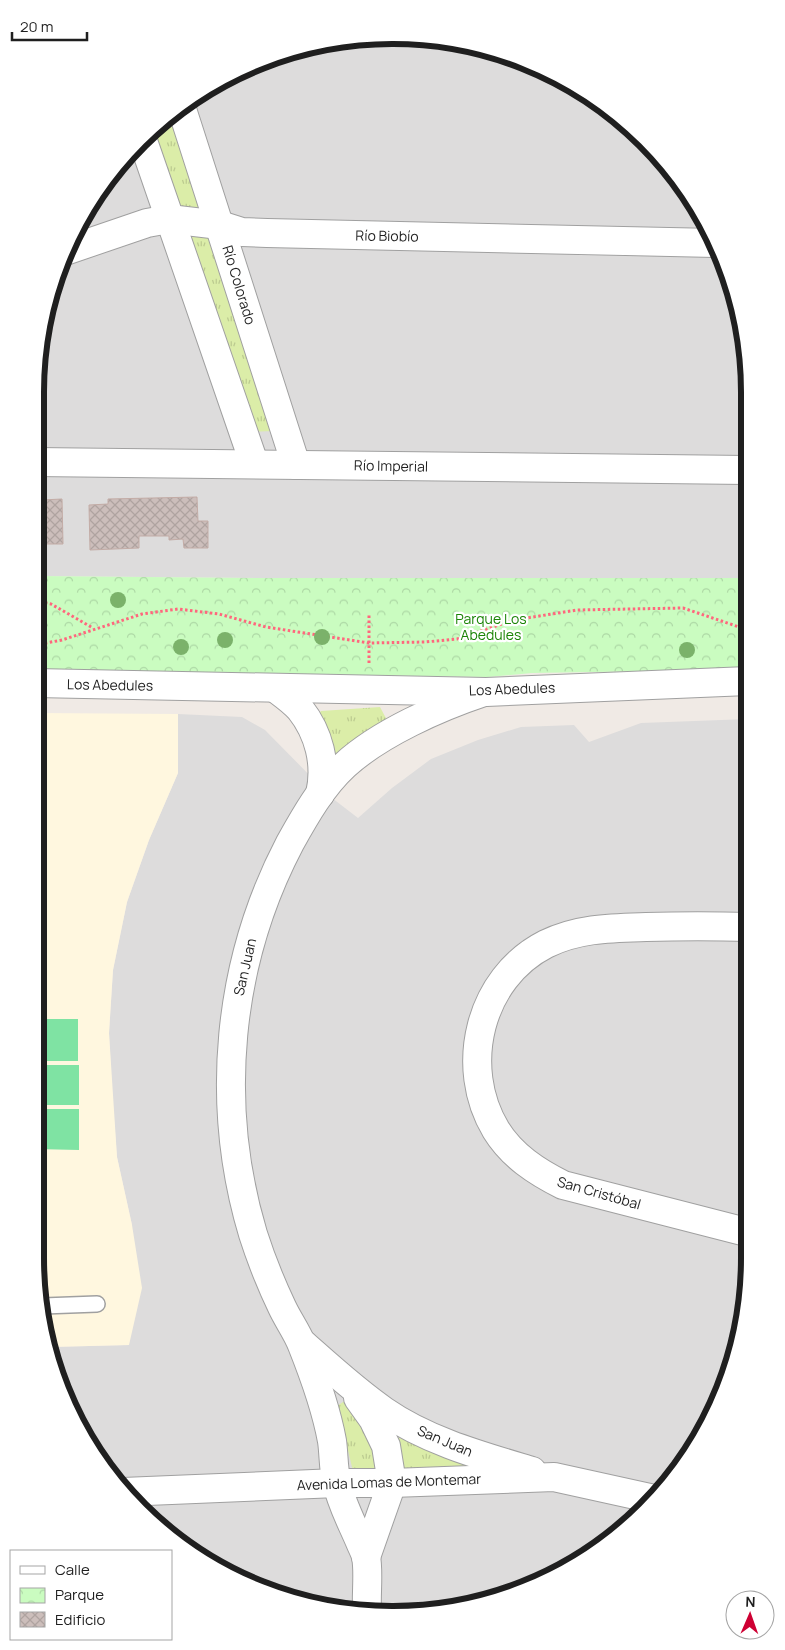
<svg xmlns="http://www.w3.org/2000/svg" width="785" height="1650" viewBox="0 0 785 1650" font-family="Manrope,sans-serif">
	<style>
		.residential { fill: #dddcdc }
		.education { fill: #fff7df }
		.grass { fill: url(#grass-tufts) }
		.park { fill: url(#park-crowns) }
		.pitch { fill: #7fe3a3 }
		.building { fill: url(#building-cross-hatch); stroke: #c3aca6 }
		.lines { fill: none; stroke-linecap: round; stroke-linejoin: round }
		.service-casing { stroke: #a0a0a0; stroke-width: 18 }
		.minor-casing { stroke: #a0a0a0; stroke-width: 30 }
		.tertiary-casing { stroke: #a0a0a0; stroke-width: 30 }
		.path { stroke: #ff677d; stroke-width: 3; stroke-dasharray: 2.5 2.5; stroke-linecap: butt }
		.service { stroke: #fff; stroke-width: 15 }
		.minor { stroke: #fff; stroke-width: 28 }
		.tertiary { stroke: #fff; stroke-width: 28 }
		.tree { fill: #7bb26a }
		.labels { text-anchor: middle; stroke-width: 4.5; stroke-linejoin: round; paint-order: stroke }
		.street-label { font-size: 14px; fill: #1f1f1f; stroke: #fff }
		.park-label { font-size: 14px; fill: #1b8406; stroke: #fff }
		.rim { fill: none; stroke: #1f1f1f; stroke-width: 6 }
	</style>
	<defs>
		<pattern id="grass-tufts" width="24" height="20" patternUnits="userSpaceOnUse" patternTransform="scale(1.25)"><rect width="24" height="20" fill="#dbeda8"/><path d="M3 7l-1-3M5 7V3M7 7l1-3M15 17l-1-3M17 17v-4M19 17l1-3" fill="none" stroke="#bccb90"/></pattern>
		<pattern id="park-crowns" width="20" height="18" patternUnits="userSpaceOnUse" patternTransform="scale(1.25)"><rect width="20" height="18" fill="#cafcc0"/><path d="M2 6a3 3 0 1 1 6 0M12 15a3 3 0 1 1 6 0" fill="none" stroke="#add8a5"/></pattern>
		<pattern id="building-cross-hatch" width="8" height="8" patternUnits="userSpaceOnUse" patternTransform="scale(1.25)"><rect width="8" height="8" fill="#ccbebb"/><path d="M0 0l8 8M0 8l8-8" fill="none" stroke="#afa3a0"/></pattern>
	</defs>
	<rect width="100%" height="100%" fill="#f0eae5"/>
	<!-- residential -->
	<g class="residential">
		<polygon points="392,35 462,42 529,62 610,109 676,175 723,255 747,346 748,578 263,578 35,576 35,392 42,323 62,256 95,194 140,140 194,95 255,62 322,42"/>
		<polygon points="178,714 242,717 265,730 332,798 358,818 392,788 431,759 478,740 521,727 574,725 589,742 641,723 748,719 750,1258 743,1328 723,1394 661,1493 571,1567 507,1596 439,1612 323,1608 214,1567 124,1493 83,1436 54,1373 50,1347 129,1345 132,1225 117,1157 112,1093 109,1033 113,970 127,902 149,840 178,773"/>
	</g>
	<!-- education -->
	<polygon class="education" points="35,713 178,714 178,773 149,840 127,902 113,970 109,1033 117,1157 132,1225 142,1288 129,1345 50,1347 35,1258"/>
	<!-- grass -->
	<g class="grass">
		<polygon points="172,113 273,431 250,432 153,129"/>
		<polygon points="380,707 388,722 331,762 315,718 321,711"/>
		<polygon points="346,1400 364,1423 379,1470 353,1471 337,1406"/>
		<polygon points="392,1435 479,1469 403,1468"/>
	</g>
	<!-- park -->
	<polygon class="park" points="35,576 263,578 748,578 748,668 718,670 532,673 488,677 35,670"/>
	<!-- pitch -->
	<g class="pitch">
		<rect x="35" y="1019" width="43" height="42"/>
		<rect x="35" y="1065" width="44" height="40"/>
		<polygon points="35,1109 79,1109 79,1150 35,1149"/>
	</g>
	<!-- building -->
	<g class="building">
		<polygon points="35,493 42,493 42,500 62,499 63,544 35,544"/>
		<polygon points="197,497 198,521 208,521 208,548 184,548 183,539 169,540 169,536 139,536 139,548 90,550 89,505 108,504 108,499"/>
	</g>
	<g class="lines">
		<!-- service casing -->
		<g class="service-casing">
			<polyline id="service" points="43,1306 97,1304"/>
		</g>
		<!-- minor casing -->
		<g class="minor-casing">
			<g id="minor">
				<polyline points="181,106 296,465"/>
				<polyline points="142,138 254,463"/>
				<polyline points="65,251 147,223 169,219 220,225 242,232 267,233 715,243"/>
				<polyline points="35,462 747,470"/>
				<path d="M 275,688 C 283,694 293,701 300,709 C 319,733 327,764 320,794"/>
				<path d="M 749,927 C 715,926 681,926 646,927 C 612,928 578,928 546,944 C 479,978 458,1067 496,1130 C 512,1156 537,1172 563,1185 L 750,1233"/>
				<path d="M 302,1343 C 328,1366 355,1391 384,1411 C 427,1441 482,1456 532,1471"/>
				<polyline points="358,1398 373,1419 386,1446 392,1483 366,1557"/>
				<polyline points="123,1492 337,1483 392,1483 554,1477 654,1499"/>
				<path d="M 367,1610 C 366,1594 369,1571 366,1557 C 365,1552 362,1547 360,1542 C 352,1523 341,1503 337,1483 C 333,1469 334,1454 332,1441 C 326,1408 314,1375 302,1345 C 297,1332 288,1320 282,1307 C 271,1284 261,1259 253,1234 C 214,1104 227,963 290,843 C 305,816 322,786 345,765 C 380,733 439,707 484,692"/>
			</g>
		</g>
		<!-- tertiary casing -->
		<g class="tertiary-casing">
			<polyline id="tertiary" points="35,683 486,692 748,681"/>
		</g>
		<!-- path -->
		<g class="path">
			<polyline points="35,601 51,604 93,628"/>
			<polyline points="35,645 62,640 142,614 178,609 219,614 266,627 369,643 425,642 457,639 514,620 577,610 683,608 748,630"/>
			<polyline points="369,663 369,614"/>
		</g>
		<!-- service -->
		<use href="#service" class="service"/>
		<!-- minor -->
		<use href="#minor" class="minor"/>
		<!-- tertiary -->
		<use href="#tertiary" class="tertiary"/>
	</g>
	<!-- trees -->
	<g class="tree">
		<circle cx="118" cy="600" r="8"/>
		<circle cx="322" cy="637" r="8"/>
		<circle cx="225" cy="640" r="8"/>
		<circle cx="181" cy="647" r="8"/>
		<circle cx="687" cy="650" r="8"/>
	</g>
	<g class="labels">
		<!-- street labels -->
		<g class="street-label">
			<text transform="translate(387 236) rotate(1)" y="5">Río Biobío</text>
			<text transform="translate(239 285) rotate(73)" y="5">Río Colorado</text>
			<text transform="translate(391 466) rotate(1)" y="5">Río Imperial</text>
			<text transform="translate(110 685) rotate(1)" y="5">Los Abedules</text>
			<text transform="translate(512 689) rotate(-2)" y="5">Los Abedules</text>
			<text transform="translate(245 967) rotate(-77)" y="5">San Juan</text>
			<text transform="translate(599 1193) rotate(16)" y="5">San Cristóbal</text>
			<text transform="translate(445 1441) rotate(23)" y="5">San Juan</text>
			<text transform="translate(389 1482) rotate(-2)" y="5">Avenida Lomas de Montemar</text>
		</g>
		<!-- park labels -->
		<g class="park-label">
			<text x="491" y="624">Parque Los<tspan x="491" dy="16">Abedules</tspan></text>
		</g>
	</g>
	<!-- crop -->
	<path d="M0 0H785V1650H0ZM392 44H393A348 348 0 0 1 741 392V1258A348 348 0 0 1 393 1606H392A348 348 0 0 1 44 1258V392A348 348 0 0 1 392 44Z" fill="#fff" fill-rule="evenodd"/>
	<path class="rim" d="M392 44H393A348 348 0 0 1 741 392V1258A348 348 0 0 1 393 1606H392A348 348 0 0 1 44 1258V392A348 348 0 0 1 392 44Z"/>
	<!-- legend -->
	<rect x="10" y="1550" width="162" height="90" fill="#ffffff" stroke="#a5a5a5"/>
	<rect x="20" y="1566" width="25" height="8" fill="#ffffff" stroke="#a5a5a5"/>
	<text x="55" y="1575" font-size="15" fill="#1f1f1f">Calle</text>
	<rect x="20" y="1588" width="25" height="15" fill="url(#park-crowns)" stroke="#a5a5a5"/>
	<text x="55" y="1600" font-size="15" fill="#1f1f1f">Parque</text>
	<rect x="20" y="1612" width="25" height="15" fill="url(#building-cross-hatch)" stroke="#a5a5a5"/>
	<text x="55" y="1625" font-size="15" fill="#1f1f1f">Edificio</text>
	<!-- north arrow -->
	<g transform="translate(750 1615) rotate(2)"><circle r="24" fill="#ffffff" stroke="#a5a5a5"/>
	<path d="M0-4L9 19L0 12L-9 19Z" fill="#ce0033"/>
	<text y="-8" font-size="14" font-weight="bold" text-anchor="middle" fill="#1f1f1f">N</text>
	</g>
	<!-- scale -->
	<path d="M12 32v8h75v-8" fill="none" stroke="#1f1f1f" stroke-width="2.5"/>
	<text x="20" y="32" font-size="15" fill="#1f1f1f" stroke="#ffffff" stroke-width="4" paint-order="stroke">20 m</text>
</svg>
